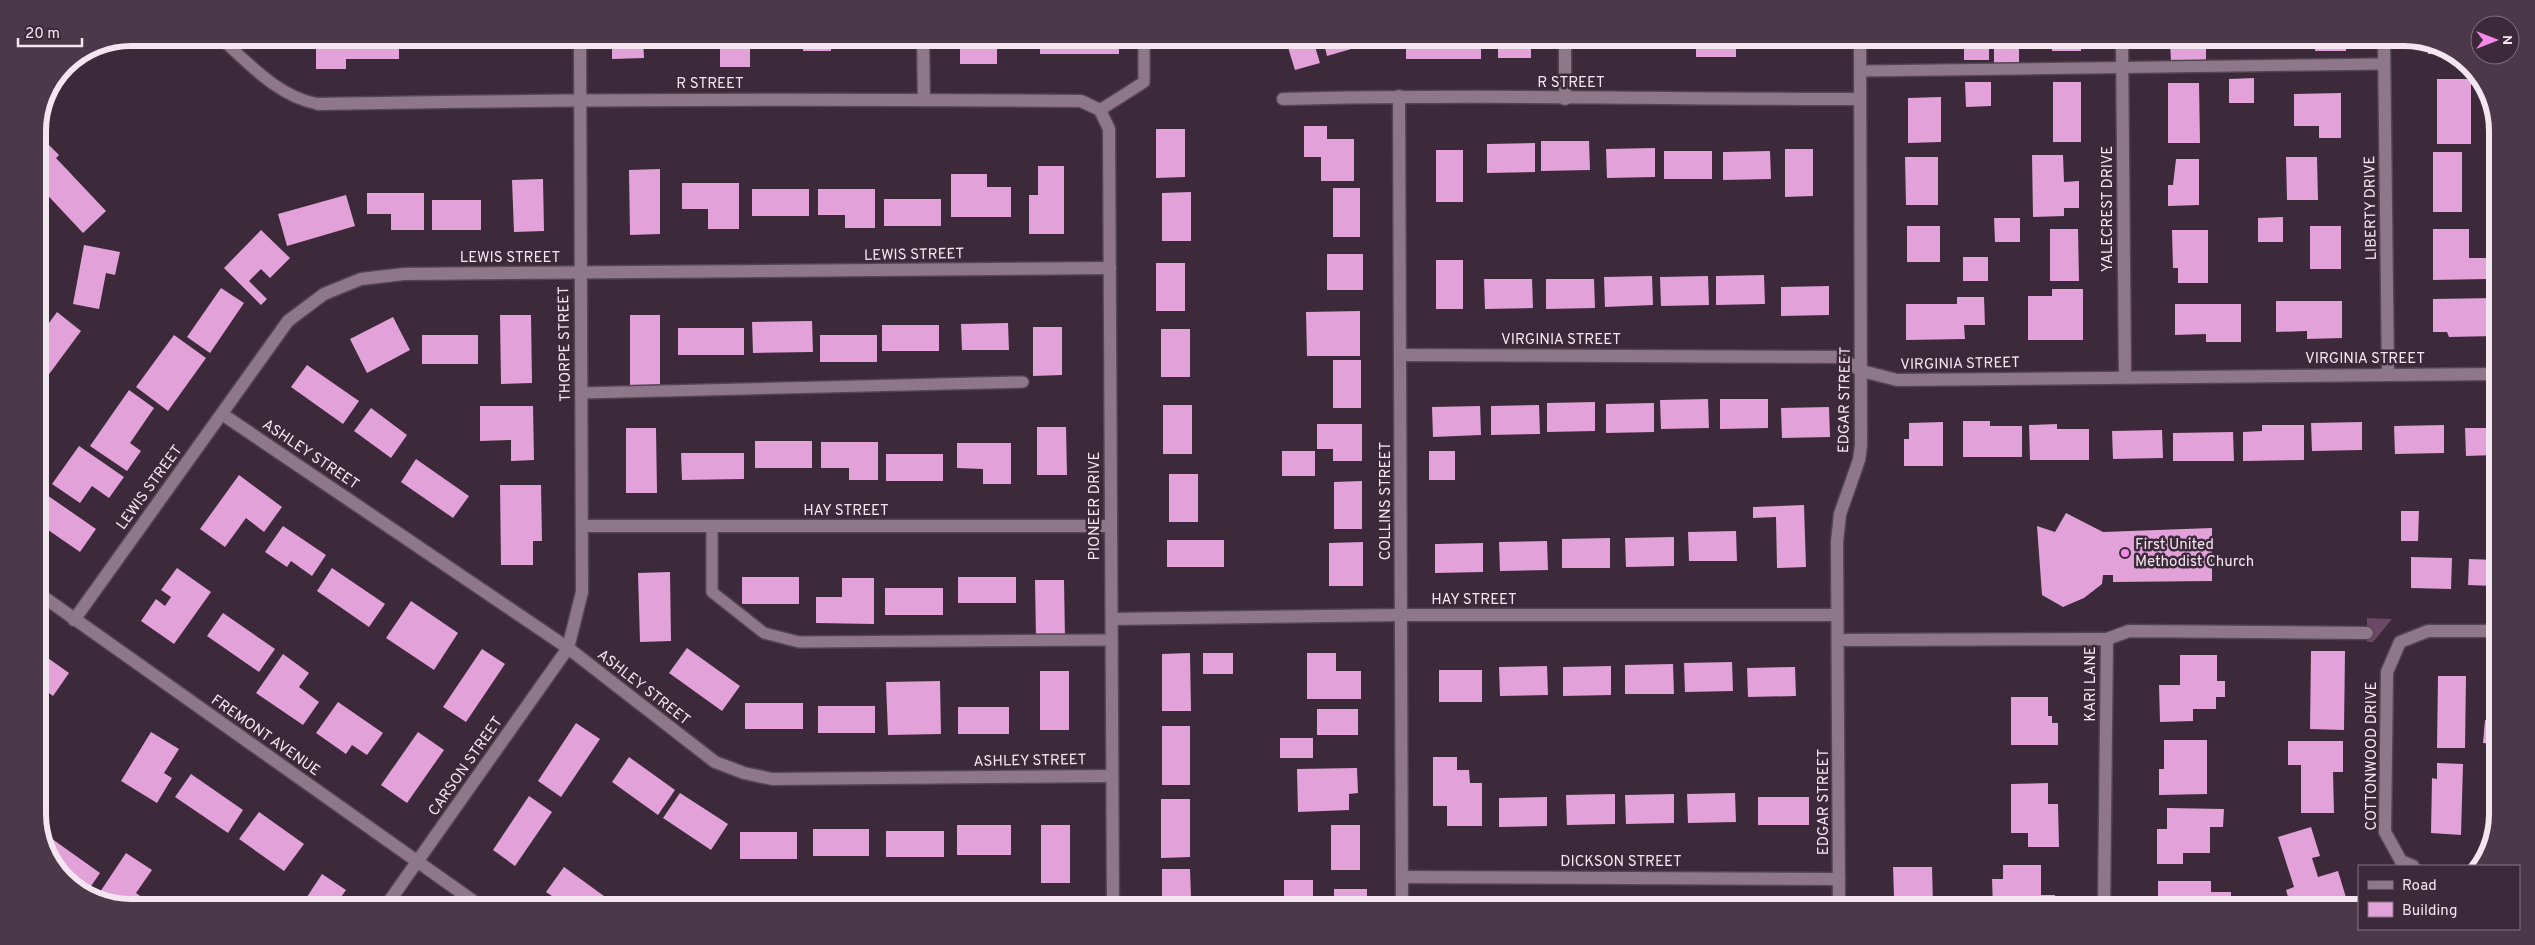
<svg xmlns="http://www.w3.org/2000/svg" width="2535" height="945" viewBox="0 0 2535 945" font-family="Overpass,sans-serif">
	<style>
		.green { fill: #6b4966 }
		.building { fill: #e3a1d9 }
		.lines { fill: none; stroke-linecap: round; stroke-linejoin: round }
		.service-casing { stroke: #544552; stroke-width: 14 }
		.minor-casing { stroke: #544552; stroke-width: 15 }
		.tertiary-casing { stroke: #544552; stroke-width: 15 }
		.service { stroke: #8d7789; stroke-width: 11 }
		.minor { stroke: #8d7789; stroke-width: 12 }
		.tertiary { stroke: #8d7789; stroke-width: 12 }
		.poi-dot { fill: #f888ea; stroke: #3c2939; stroke-width: 2 }
		.labels { text-anchor: middle; stroke-width: 5; stroke-linejoin: round; paint-order: stroke }
		.street-label { font-size: 15px; fill: #f3e6f0; stroke: #3c2939 }
		.poi-label { font-size: 15px; fill: #f3e6f0; stroke: #3c2939; text-anchor: start }
		.rim { fill: none; stroke: #f3e6f0; stroke-width: 6 }
	</style>
	<rect width="100%" height="100%" fill="#3c2939"/>
	<!-- green -->
	<polygon class="green" points="2367,618 2392,619 2373,642 2367,642"/>
	<!-- building -->
	<g class="building">
		<polygon points="316,38 399,38 399,59 346,59 346,69 316,69"/>
		<polygon points="612,39 643,39 644,58 612,59"/>
		<rect x="720" y="39" width="30" height="28"/>
		<rect x="803" y="39" width="28" height="12"/>
		<rect x="960" y="39" width="37" height="25"/>
		<rect x="1040" y="40" width="79" height="14"/>
		<polygon points="1313,40 1320,63 1295,70 1286,41"/>
		<polygon points="1323,40 1379,40 1379,41 1327,56"/>
		<rect x="1406" y="40" width="75" height="19"/>
		<rect x="1498" y="41" width="33" height="17"/>
		<rect x="1696" y="41" width="40" height="16"/>
		<rect x="1743" y="41" width="29" height="4"/>
		<polygon points="1906,41 1935,41 1935,47 1906,48"/>
		<rect x="1964" y="42" width="25" height="18"/>
		<rect x="1994" y="42" width="25" height="21"/>
		<rect x="2052" y="42" width="29" height="9"/>
		<polygon points="2170,42 2206,42 2206,61 2171,62"/>
		<rect x="2315" y="42" width="31" height="9"/>
		<polygon points="2428,43 2434,43 2449,54 2428,54"/>
		<polygon points="2254,78 2254,103 2229,103 2229,79"/>
		<rect x="2437" y="79" width="34" height="65"/>
		<polygon points="1965,82 1991,82 1991,106 1966,107"/>
		<rect x="2053" y="82" width="28" height="60"/>
		<polygon points="2168,83 2199,83 2200,143 2168,143"/>
		<polygon points="2341,93 2341,138 2319,138 2319,126 2294,126 2294,94"/>
		<polygon points="1941,97 1941,142 1908,143 1908,98"/>
		<polygon points="1304,126 1327,126 1327,139 1354,139 1354,181 1321,181 1321,157 1304,157"/>
		<polygon points="1156,129 1185,129 1185,177 1156,178"/>
		<polygon points="1541,141 1589,141 1590,170 1541,171"/>
		<polygon points="1535,143 1535,172 1487,173 1487,144"/>
		<polygon points="49,145 59,155 56,158 106,211 83,233 38,185 38,156"/>
		<polygon points="1655,148 1655,177 1607,178 1606,149"/>
		<polygon points="1785,149 1813,149 1813,196 1785,197"/>
		<rect x="1436" y="150" width="27" height="52"/>
		<rect x="1664" y="151" width="48" height="28"/>
		<polygon points="1770,151 1771,179 1723,180 1723,152"/>
		<rect x="2433" y="152" width="29" height="60"/>
		<polygon points="2032,155 2063,155 2064,182 2079,181 2079,208 2064,208 2064,216 2033,217"/>
		<polygon points="1905,157 1938,157 1938,205 1906,205"/>
		<polygon points="2286,157 2317,157 2318,200 2287,200"/>
		<polygon points="2176,159 2199,159 2199,205 2168,206 2168,185 2173,185"/>
		<polygon points="1038,166 1064,166 1064,234 1029,234 1029,195 1038,195"/>
		<polygon points="660,169 660,234 630,235 629,170"/>
		<polygon points="951,174 987,174 987,187 1011,187 1011,217 951,217"/>
		<polygon points="543,179 544,231 514,232 512,180"/>
		<polygon points="682,183 739,183 739,229 708,229 708,209 682,209"/>
		<rect x="1333" y="188" width="27" height="49"/>
		<rect x="752" y="189" width="57" height="27"/>
		<polygon points="818,189 875,189 875,228 845,228 845,215 818,215"/>
		<polygon points="1191,192 1191,241 1162,241 1162,193"/>
		<polygon points="367,193 424,193 424,230 391,230 391,214 367,214"/>
		<polygon points="346,195 355,226 287,246 278,214"/>
		<rect x="884" y="199" width="57" height="27"/>
		<rect x="432" y="200" width="49" height="30"/>
		<polygon points="2283,217 2283,242 2258,242 2258,218"/>
		<polygon points="1994,218 2020,218 2020,242 1995,242"/>
		<rect x="1907" y="226" width="33" height="36"/>
		<rect x="2310" y="226" width="31" height="43"/>
		<polygon points="2050,229 2078,229 2079,281 2050,281"/>
		<polygon points="2433,229 2469,229 2469,258 2486,258 2486,279 2433,280"/>
		<polygon points="261,230 290,258 270,278 261,269 249,281 267,299 261,305 224,268"/>
		<polygon points="2172,230 2208,230 2208,283 2178,283 2178,268 2173,268"/>
		<polygon points="84,245 120,252 115,275 106,273 99,309 73,304"/>
		<rect x="1327" y="254" width="36" height="36"/>
		<rect x="1963" y="257" width="25" height="24"/>
		<rect x="1436" y="260" width="27" height="49"/>
		<rect x="1156" y="263" width="29" height="48"/>
		<polygon points="1764,275 1765,304 1716,305 1716,276"/>
		<polygon points="1652,276 1653,305 1605,307 1604,277"/>
		<polygon points="1708,276 1709,305 1661,306 1660,277"/>
		<polygon points="1484,279 1532,279 1533,308 1485,309"/>
		<polygon points="1546,279 1594,279 1595,308 1546,309"/>
		<polygon points="1829,286 1829,315 1781,316 1781,287"/>
		<polygon points="221,288 244,303 210,353 187,337"/>
		<polygon points="2052,289 2083,289 2083,340 2028,340 2028,296 2052,296"/>
		<polygon points="1957,297 1984,297 1985,325 1964,325 1965,339 1906,340 1906,304 1957,304"/>
		<polygon points="2496,298 2496,336 2449,337 2447,332 2433,332 2433,299"/>
		<polygon points="2276,301 2342,301 2342,338 2307,339 2307,331 2276,332"/>
		<polygon points="2175,304 2241,304 2241,342 2206,342 2206,334 2175,335"/>
		<polygon points="1360,311 1360,356 1307,356 1306,312"/>
		<polygon points="57,312 81,331 47,377 38,370 38,338"/>
		<polygon points="500,315 531,315 532,383 501,384"/>
		<rect x="630" y="315" width="30" height="70"/>
		<polygon points="393,317 410,350 367,373 350,339"/>
		<polygon points="812,321 813,352 753,353 752,322"/>
		<polygon points="1008,323 1009,350 962,350 961,324"/>
		<rect x="882" y="325" width="57" height="26"/>
		<polygon points="1033,327 1062,327 1062,375 1033,376"/>
		<rect x="678" y="328" width="66" height="27"/>
		<rect x="1161" y="329" width="29" height="48"/>
		<polygon points="174,335 206,358 168,411 136,387"/>
		<rect x="422" y="335" width="56" height="29"/>
		<rect x="820" y="335" width="57" height="27"/>
		<rect x="1333" y="360" width="28" height="48"/>
		<polygon points="307,365 359,401 343,424 291,387"/>
		<polygon points="129,390 154,408 130,443 141,451 127,471 90,446"/>
		<polygon points="1708,399 1709,428 1661,429 1660,400"/>
		<polygon points="1720,399 1768,399 1768,428 1720,429"/>
		<polygon points="1595,402 1595,431 1547,432 1547,403"/>
		<polygon points="1654,403 1654,432 1606,433 1606,404"/>
		<rect x="1163" y="405" width="29" height="49"/>
		<polygon points="1539,405 1540,434 1491,435 1491,406"/>
		<polygon points="480,406 533,406 534,460 511,461 511,440 480,441"/>
		<polygon points="1480,406 1481,435 1433,437 1432,407"/>
		<polygon points="1829,407 1830,437 1782,438 1781,408"/>
		<polygon points="371,408 407,435 391,458 354,431"/>
		<polygon points="1963,421 1990,421 1990,426 2022,426 2022,457 1963,457"/>
		<polygon points="1943,422 1943,466 1904,466 1904,439 1909,439 1909,423"/>
		<polygon points="2362,422 2362,450 2312,451 2311,423"/>
		<polygon points="1317,424 1362,424 1362,461 1333,461 1333,449 1317,449"/>
		<polygon points="2057,424 2057,429 2089,429 2089,460 2030,460 2029,425"/>
		<polygon points="2262,425 2304,425 2304,460 2243,461 2243,432 2262,431"/>
		<polygon points="2444,425 2444,453 2395,454 2394,426"/>
		<polygon points="1037,427 1066,427 1067,475 1037,475"/>
		<polygon points="626,428 656,428 657,493 626,493"/>
		<polygon points="2465,428 2495,428 2495,455 2466,456"/>
		<polygon points="2162,430 2163,458 2113,459 2112,431"/>
		<polygon points="2233,432 2234,461 2173,461 2173,433"/>
		<rect x="755" y="441" width="57" height="27"/>
		<polygon points="821,442 878,442 878,480 849,480 849,468 821,468"/>
		<polygon points="957,443 1011,443 1011,484 983,484 983,469 957,468"/>
		<polygon points="79,446 124,477 109,498 92,486 80,503 52,484"/>
		<rect x="1282" y="451" width="33" height="25"/>
		<rect x="1429" y="451" width="26" height="29"/>
		<polygon points="681,453 744,453 744,479 682,480"/>
		<rect x="886" y="454" width="57" height="27"/>
		<polygon points="416,459 469,496 453,518 401,482"/>
		<rect x="1169" y="474" width="29" height="48"/>
		<polygon points="239,475 282,507 264,532 246,518 225,547 200,529"/>
		<polygon points="1362,481 1362,529 1334,529 1334,482"/>
		<polygon points="500,485 541,485 542,541 533,541 533,565 501,565"/>
		<polygon points="44,493 96,529 80,552 38,523 38,502"/>
		<polygon points="1804,505 1806,567 1777,568 1776,517 1753,518 1753,507"/>
		<polygon points="2401,511 2419,511 2418,541 2401,541"/>
		<polygon points="2066,513 2103,532 2212,528 2212,581 2113,582 2113,575 2103,575 2102,584 2084,598 2063,607 2042,595 2037,526 2055,532"/>
		<polygon points="283,526 326,555 312,576 291,561 287,567 265,552"/>
		<polygon points="1736,531 1737,561 1689,561 1688,532"/>
		<polygon points="1674,537 1674,566 1626,567 1625,538"/>
		<polygon points="1610,538 1610,568 1562,568 1562,539"/>
		<rect x="1167" y="540" width="57" height="27"/>
		<polygon points="1547,541 1548,570 1500,571 1499,542"/>
		<polygon points="1363,542 1363,586 1329,586 1329,543"/>
		<polygon points="1483,543 1483,572 1435,573 1435,544"/>
		<polygon points="2411,557 2452,558 2451,589 2411,588"/>
		<polygon points="2469,559 2494,560 2494,586 2468,585"/>
		<polygon points="177,568 211,592 174,644 141,621 156,599 165,606 171,597 161,590"/>
		<polygon points="332,568 385,604 369,627 317,591"/>
		<polygon points="670,572 671,641 640,642 638,573"/>
		<rect x="742" y="577" width="57" height="27"/>
		<rect x="958" y="577" width="58" height="26"/>
		<polygon points="842,578 874,578 874,624 816,623 816,597 842,597"/>
		<polygon points="1035,580 1064,580 1065,639 1036,639"/>
		<rect x="885" y="588" width="58" height="27"/>
		<polygon points="411,601 458,633 434,670 386,638"/>
		<polygon points="223,613 275,649 259,672 207,636"/>
		<polygon points="687,648 740,686 722,711 669,673"/>
		<polygon points="482,649 505,664 466,722 443,707"/>
		<polygon points="38,651 69,673 53,696 38,685"/>
		<polygon points="2311,651 2345,651 2344,730 2310,729"/>
		<polygon points="1190,653 1191,711 1162,711 1162,654"/>
		<rect x="1203" y="653" width="30" height="21"/>
		<polygon points="1307,653 1336,653 1336,671 1361,671 1361,699 1307,699"/>
		<polygon points="283,654 309,673 299,687 319,702 303,725 256,693"/>
		<polygon points="2180,655 2217,655 2217,681 2225,681 2225,697 2216,697 2216,709 2193,709 2193,721 2160,722 2159,685 2180,685"/>
		<polygon points="1732,662 1733,691 1685,692 1684,663"/>
		<polygon points="1673,664 1674,694 1625,694 1625,665"/>
		<polygon points="1547,666 1548,695 1500,696 1499,667"/>
		<polygon points="1611,666 1611,695 1563,696 1563,667"/>
		<polygon points="1795,667 1796,696 1748,697 1747,668"/>
		<rect x="1439" y="670" width="43" height="32"/>
		<rect x="1040" y="671" width="29" height="59"/>
		<polygon points="2438,676 2466,676 2465,748 2437,748"/>
		<polygon points="940,681 941,734 888,735 886,682"/>
		<polygon points="2011,697 2048,697 2048,716 2052,716 2052,723 2058,723 2058,745 2011,745"/>
		<polygon points="338,702 383,733 367,755 352,745 346,754 316,733"/>
		<rect x="745" y="703" width="58" height="26"/>
		<rect x="818" y="706" width="57" height="27"/>
		<rect x="958" y="707" width="51" height="27"/>
		<rect x="1317" y="709" width="41" height="26"/>
		<polygon points="2485,720 2493,720 2493,744 2483,743"/>
		<polygon points="576,723 600,739 561,797 538,781"/>
		<rect x="1162" y="726" width="28" height="59"/>
		<polygon points="151,732 179,749 164,773 172,778 157,803 121,781"/>
		<polygon points="418,732 444,750 407,803 381,785"/>
		<rect x="1280" y="738" width="33" height="20"/>
		<polygon points="2164,740 2207,740 2207,794 2159,795 2159,769 2164,769"/>
		<polygon points="2288,741 2343,741 2343,772 2333,772 2334,813 2301,813 2301,765 2288,765"/>
		<polygon points="629,757 675,790 658,815 612,782"/>
		<polygon points="1433,757 1457,757 1457,770 1469,770 1470,783 1482,783 1482,826 1447,826 1447,806 1433,806"/>
		<polygon points="2437,763 2463,764 2461,835 2431,833 2432,778 2437,779"/>
		<polygon points="1357,768 1358,793 1349,794 1349,810 1298,812 1297,769"/>
		<polygon points="191,774 243,810 228,833 175,797"/>
		<polygon points="2048,783 2048,804 2058,804 2059,847 2028,847 2028,833 2011,833 2011,784"/>
		<polygon points="680,793 728,824 711,850 663,818"/>
		<polygon points="1735,793 1736,822 1688,823 1687,794"/>
		<polygon points="1615,794 1615,824 1567,825 1566,795"/>
		<polygon points="1674,794 1674,823 1626,824 1625,795"/>
		<polygon points="529,796 552,812 515,866 493,850"/>
		<polygon points="1547,797 1547,826 1499,827 1499,798"/>
		<rect x="1758" y="797" width="51" height="28"/>
		<polygon points="1161,799 1190,799 1190,857 1161,858"/>
		<polygon points="2167,808 2224,809 2223,827 2210,827 2210,853 2183,853 2183,864 2157,864 2157,829 2167,829"/>
		<polygon points="259,812 304,844 284,871 239,839"/>
		<rect x="957" y="825" width="54" height="30"/>
		<rect x="1041" y="825" width="29" height="58"/>
		<rect x="1331" y="825" width="29" height="45"/>
		<polygon points="2311,827 2320,856 2312,858 2318,877 2338,871 2348,904 2336,907 2291,907 2286,890 2294,887 2278,837"/>
		<rect x="813" y="829" width="56" height="27"/>
		<rect x="886" y="831" width="58" height="26"/>
		<rect x="740" y="832" width="57" height="27"/>
		<polygon points="48,836 100,873 87,892 57,870 45,840"/>
		<polygon points="126,853 152,870 136,893 150,903 103,902 96,898"/>
		<polygon points="2003,865 2041,865 2041,895 2055,895 2055,907 1993,907 1992,879 2003,879"/>
		<polygon points="564,867 615,904 562,903 546,892"/>
		<polygon points="1893,867 1932,867 1933,906 1885,906 1885,896 1894,896"/>
		<polygon points="1162,869 1190,869 1191,897 1204,897 1204,905 1162,905"/>
		<polygon points="322,874 346,890 337,903 303,903"/>
		<rect x="1284" y="880" width="29" height="25"/>
		<polygon points="2158,881 2211,881 2211,892 2231,892 2231,907 2166,907 2166,904 2158,904"/>
		<rect x="1334" y="889" width="33" height="16"/>
	</g>
	<g class="lines">
		<!-- service casing -->
		<g class="service-casing">
			<g id="service">
				<path d="M 224,38 L 227,44 C 254,69 281,97 318,104"/>
				<polyline points="1860,71 2384,64"/>
				<polyline points="1100,110 1144,82 1144,40"/>
				<polyline points="581,393 1023,382"/>
				<polyline points="712,526 712,592 764,633 799,642 1112,640"/>
			</g>
		</g>
		<!-- minor casing -->
		<g class="minor-casing">
			<g id="minor">
				<polyline points="923,39 924,100"/>
				<polyline points="2122,42 2125,376"/>
				<polyline points="2384,42 2388,374"/>
				<polyline points="1399,96 1402,905"/>
				<path d="M 1283,99 C 1475,94 1668,99 1860,99"/>
				<polyline points="1565,99 1565,41"/>
				<path d="M 318,104 C 572,99 826,99 1081,101 L 1100,110 L 1109,129 L 1113,905"/>
				<polyline points="1401,355 1839,357 1862,371 1897,380 2496,374"/>
				<polyline points="222,414 568,648 715,762 744,773 772,779 1112,776"/>
				<polyline points="582,526 1110,526"/>
				<polyline points="38,593 476,903"/>
				<polyline points="1112,619 1401,615 1837,615"/>
				<polyline points="74,620 288,321 324,294 361,279 404,274 1110,268"/>
				<polyline points="2107,639 2129,631 2367,633"/>
				<polyline points="1838,640 2107,639 2104,907"/>
				<polyline points="2413,866 2401,861 2385,832 2387,672 2400,642 2428,631 2494,631"/>
				<polyline points="1402,877 1839,879"/>
				<polyline points="388,903 568,648 582,592 580,38"/>
			</g>
		</g>
		<!-- tertiary casing -->
		<g class="tertiary-casing">
			<polyline id="tertiary" points="1839,906 1837,542 1840,514 1859,460 1861,445 1860,41"/>
		</g>
		<!-- service -->
		<use href="#service" class="service"/>
		<!-- minor -->
		<use href="#minor" class="minor"/>
		<!-- tertiary -->
		<use href="#tertiary" class="tertiary"/>
	</g>
	<!-- markers -->
	<circle class="poi-dot" cx="2125" cy="553" r="5"/>
	<g class="labels">
		<!-- street labels -->
		<g class="street-label">
			<text x="1571" y="87">R STREET</text>
			<text x="710" y="88">R STREET</text>
			<text transform="translate(2370 208) rotate(-91)" y="5">LIBERTY DRIVE</text>
			<text transform="translate(2107 209) rotate(-90)" y="5">YALECREST DRIVE</text>
			<text transform="translate(914 254) rotate(-1)" y="5">LEWIS STREET</text>
			<text x="510" y="262">LEWIS STREET</text>
			<text x="1561" y="344">VIRGINIA STREET</text>
			<text transform="translate(564 344) rotate(-91)" y="5">THORPE STREET</text>
			<text x="2365" y="363">VIRGINIA STREET</text>
			<text transform="translate(1960 363) rotate(-1)" y="5">VIRGINIA STREET</text>
			<text transform="translate(1844 400) rotate(-89)" y="5">EDGAR STREET</text>
			<text transform="translate(311 454) rotate(34)" y="5">ASHLEY STREET</text>
			<text transform="translate(149 487) rotate(-54)" y="5">LEWIS STREET</text>
			<text transform="translate(1385 501) rotate(-90)" y="5">COLLINS STREET</text>
			<text transform="translate(1094 506) rotate(-90)" y="5">PIONEER DRIVE</text>
			<text x="846" y="515">HAY STREET</text>
			<text x="1474" y="604">HAY STREET</text>
			<text transform="translate(2090 684) rotate(-90)" y="5">KARI LANE</text>
			<text transform="translate(644 687) rotate(38)" y="5">ASHLEY STREET</text>
			<text transform="translate(266 735) rotate(35)" y="5">FREMONT AVENUE</text>
			<text transform="translate(2371 756) rotate(-90)" y="5">COTTONWOOD DRIVE</text>
			<text transform="translate(1030 760) rotate(-1)" y="5">ASHLEY STREET</text>
			<text transform="translate(465 766) rotate(-55)" y="5">CARSON STREET</text>
			<text transform="translate(1823 802) rotate(-90)" y="5">EDGAR STREET</text>
			<text x="1621" y="866">DICKSON STREET</text>
		</g>
		<!-- poi labels -->
		<g class="poi-label">
			<text x="2135" y="549">First United<tspan x="2135" dy="17">Methodist Church</tspan></text>
		</g>
	</g>
	<!-- crop -->
	<path d="M0 0H2535V945H0ZM131 46H2404A85 85 0 0 1 2489 131V814A85 85 0 0 1 2404 899H131A85 85 0 0 1 46 814V131A85 85 0 0 1 131 46Z" fill="#4b3848" fill-rule="evenodd"/>
	<path class="rim" d="M131 46H2404A85 85 0 0 1 2489 131V814A85 85 0 0 1 2404 899H131A85 85 0 0 1 46 814V131A85 85 0 0 1 131 46Z"/>
	<!-- legend -->
	<rect x="2358" y="865" width="162" height="65" fill="#3c2939" stroke="#857582"/>
	<rect x="2368" y="881" width="25" height="8" fill="#8d7789" stroke="#857582"/>
	<text x="2402" y="890" font-size="15" fill="#f3e6f0">Road</text>
	<rect x="2368" y="902" width="25" height="15" fill="#e3a1d9" stroke="#857582"/>
	<text x="2402" y="915" font-size="15" fill="#f3e6f0">Building</text>
	<!-- north arrow -->
	<g transform="translate(2495 40) rotate(90)"><circle r="24" fill="#3c2939" stroke="#857582"/>
	<path d="M0-4L9 19L0 12L-9 19Z" fill="#f888ea"/>
	<text y="-8" font-size="14" font-weight="bold" text-anchor="middle" fill="#f3e6f0">N</text>
	</g>
	<!-- scale -->
	<path d="M18 38v8h64v-8" fill="none" stroke="#f3e6f0" stroke-width="2.5"/>
	<text x="25" y="38" font-size="15" fill="#f3e6f0" stroke="#3c2939" stroke-width="4" paint-order="stroke">20 m</text>
</svg>
